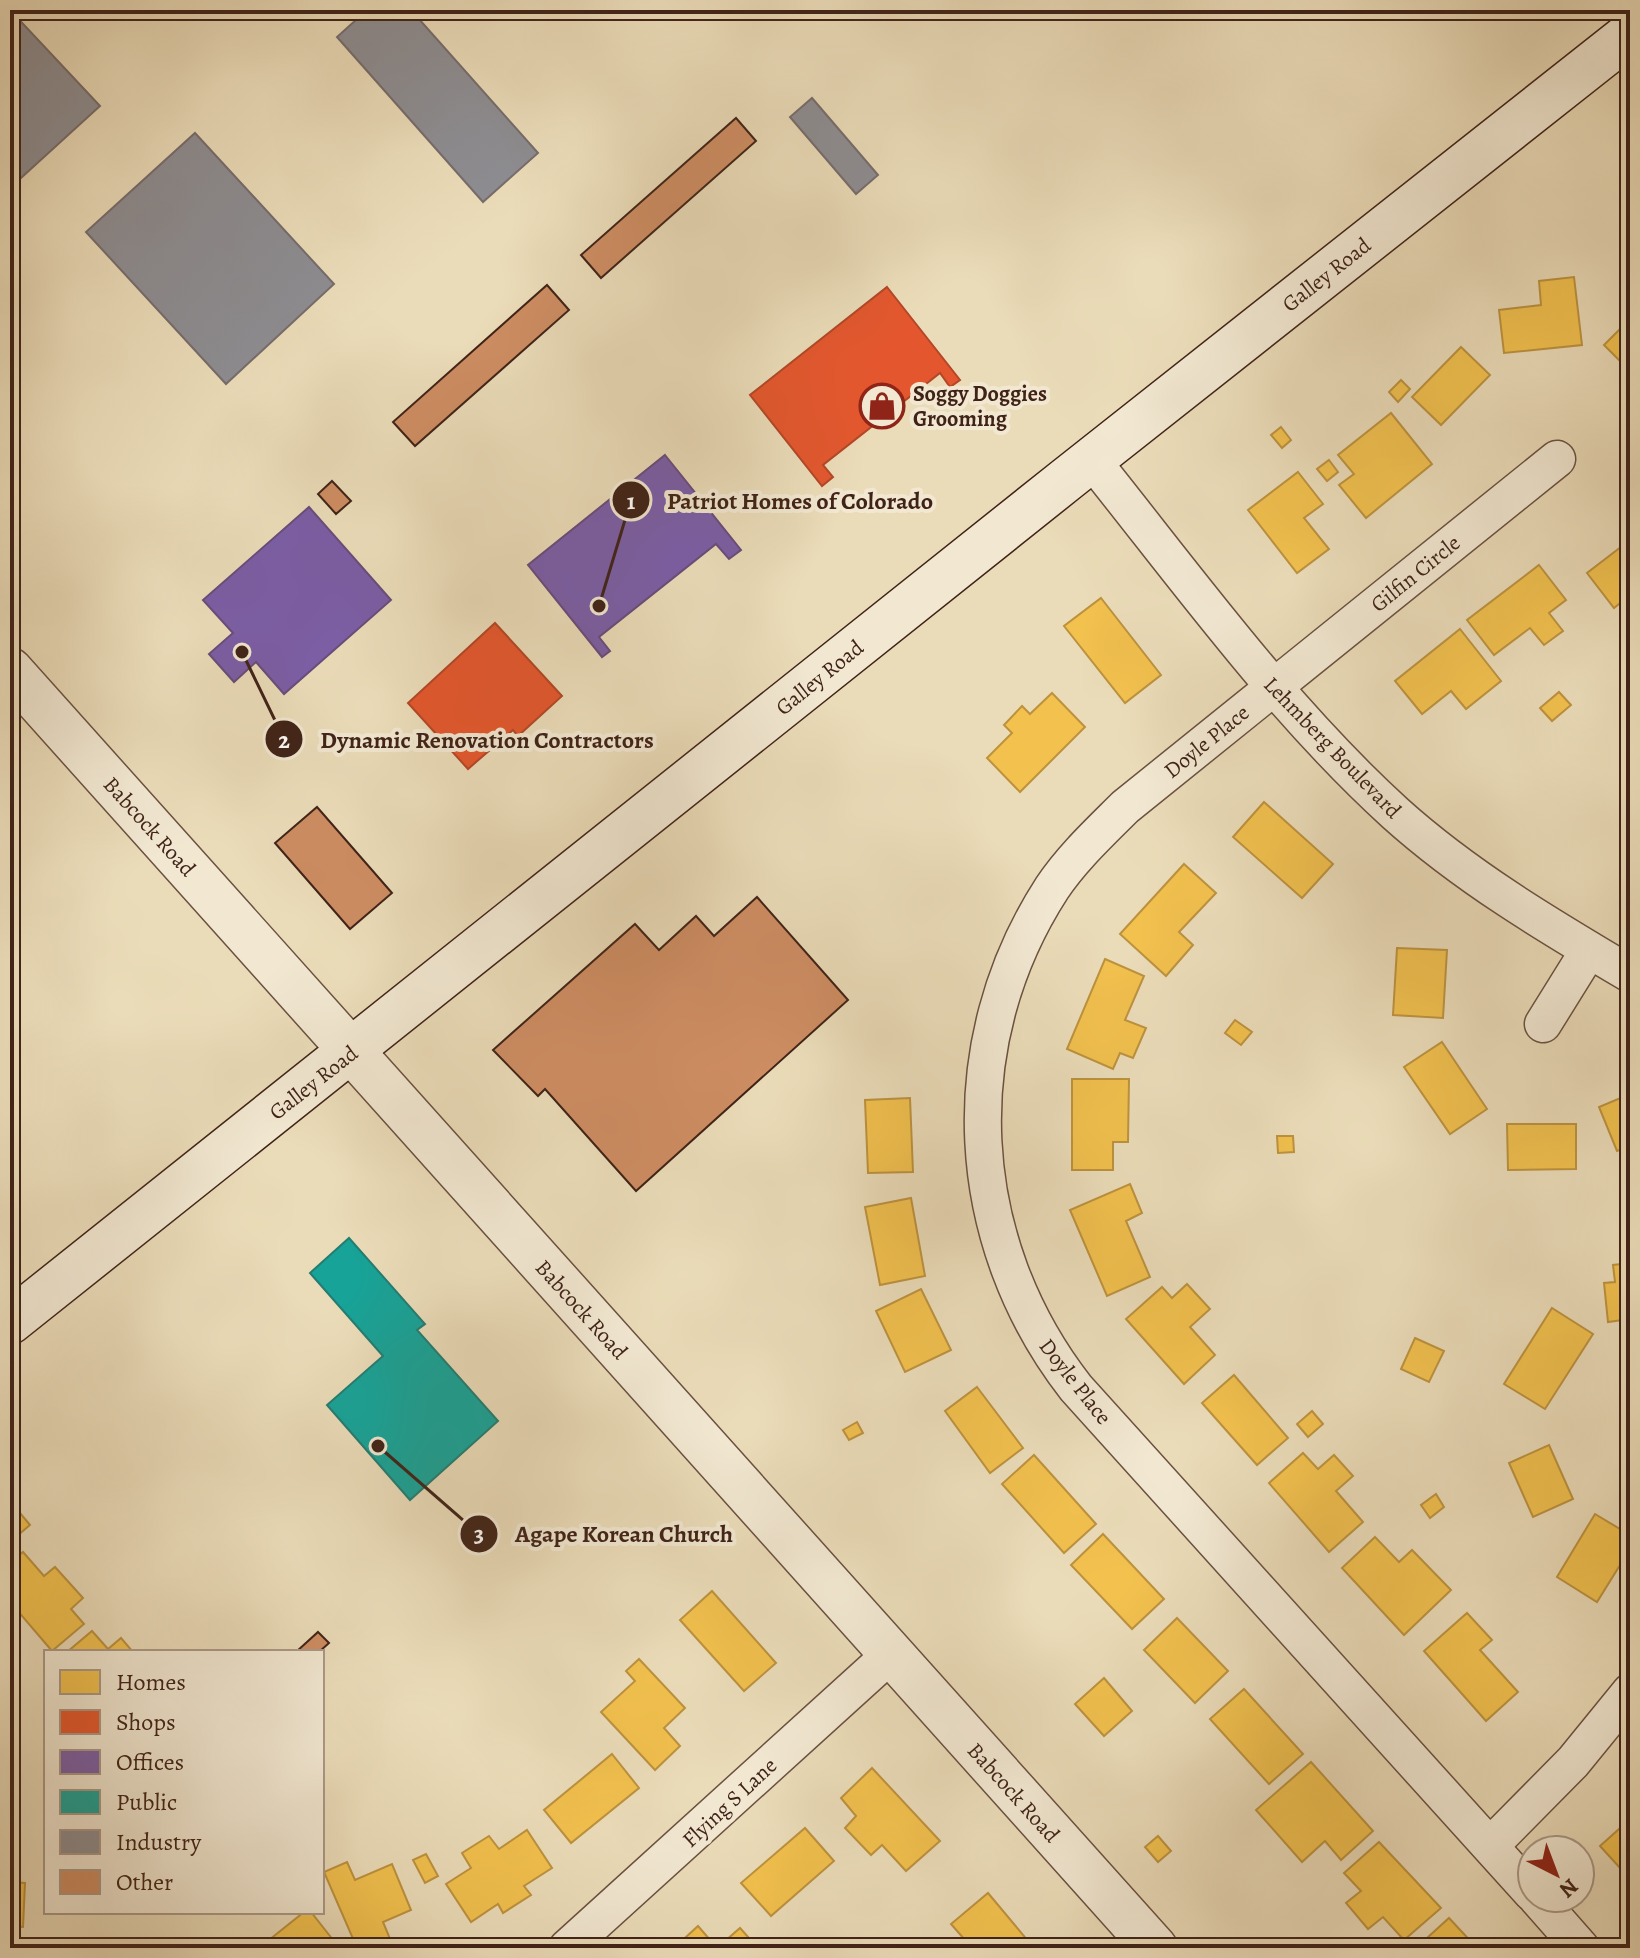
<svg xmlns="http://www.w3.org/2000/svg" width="1640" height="1958" viewBox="0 0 1640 1958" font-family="Alegreya,serif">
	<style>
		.homes { fill: #f2c14e; stroke: #bd923e; stroke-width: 2 }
		.shops { fill: #e4572e; stroke: #b34727; stroke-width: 2 }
		.offices { fill: #7b5ea7; stroke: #694c7c; stroke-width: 2 }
		.public { fill: #17a398; stroke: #237d72; stroke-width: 2 }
		.industry { fill: #8d8d92; stroke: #766d6d; stroke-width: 2 }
		.building { fill: #ce8d63; stroke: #402318; stroke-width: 2 }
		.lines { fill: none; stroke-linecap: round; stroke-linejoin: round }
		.minor-casing { stroke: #6b5140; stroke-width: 39 }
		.tertiary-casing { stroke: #6b5140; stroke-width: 47 }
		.secondary-casing { stroke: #402318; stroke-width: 47 }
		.minor { stroke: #f2e8d2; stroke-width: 36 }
		.tertiary { stroke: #f2e8d2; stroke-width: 44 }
		.secondary { stroke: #f2e8d2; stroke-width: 44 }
		.labels { text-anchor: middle; stroke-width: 8; stroke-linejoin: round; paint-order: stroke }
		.street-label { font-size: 22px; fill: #402318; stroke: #f2e8d2 }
		.poi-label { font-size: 22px; font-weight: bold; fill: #402318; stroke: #f2e8d2; text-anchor: start }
		.leader { fill: none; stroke: #402318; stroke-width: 3 }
		.callout-dot { fill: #402318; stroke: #f2e8d2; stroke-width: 3 }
		.mark-label { font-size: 24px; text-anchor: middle; font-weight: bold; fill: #fff }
		.callout-label { font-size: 24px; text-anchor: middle; font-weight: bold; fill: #402318; stroke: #f2e8d2; stroke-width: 8; stroke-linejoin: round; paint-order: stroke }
	</style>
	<rect width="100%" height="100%" fill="#ebdcb9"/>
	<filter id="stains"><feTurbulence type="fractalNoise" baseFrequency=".0025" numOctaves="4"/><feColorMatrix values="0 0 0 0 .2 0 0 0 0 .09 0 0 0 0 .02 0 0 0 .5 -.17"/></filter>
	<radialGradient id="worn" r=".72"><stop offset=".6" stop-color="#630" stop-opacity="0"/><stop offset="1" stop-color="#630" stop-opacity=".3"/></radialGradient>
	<!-- homes -->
	<g class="homes">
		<polygon points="1574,277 1582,345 1504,353 1499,310 1541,305 1539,281"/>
		<polygon points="1630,319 1630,371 1604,345"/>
		<polygon points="1461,347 1490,375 1441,425 1412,397"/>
		<polygon points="1401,380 1410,389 1398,402 1389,392"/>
		<polygon points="1391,413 1432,464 1366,518 1339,485 1354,474 1338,455"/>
		<polygon points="1281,427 1291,440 1282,448 1271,435"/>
		<polygon points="1329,460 1338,472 1327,481 1317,469"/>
		<polygon points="1298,472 1323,504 1304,518 1329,549 1297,573 1248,510"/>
		<polygon points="1630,540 1630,607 1624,600 1614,608 1587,573"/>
		<polygon points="1539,565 1566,600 1549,613 1563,631 1544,645 1530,628 1494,655 1467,620"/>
		<polygon points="1101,598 1161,675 1125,703 1064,626"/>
		<polygon points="1460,629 1501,681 1466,709 1451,691 1422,714 1395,681"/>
		<polygon points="1559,692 1571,705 1552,721 1540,708"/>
		<polygon points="1052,693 1085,727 1020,792 987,758 1012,733 1004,725 1022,706 1030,714"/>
		<polygon points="1264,802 1333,864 1302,898 1233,837"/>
		<polygon points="1184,864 1216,893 1179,932 1193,945 1166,976 1120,934"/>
		<polygon points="1397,948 1447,950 1443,1018 1393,1015"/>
		<polygon points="1105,959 1144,976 1125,1020 1146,1028 1133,1058 1120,1053 1113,1069 1067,1049"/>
		<polygon points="1235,1020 1252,1032 1241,1045 1225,1033"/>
		<polygon points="1442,1042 1487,1109 1450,1134 1404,1067"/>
		<polygon points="1072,1079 1129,1079 1128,1142 1113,1142 1113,1170 1072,1170"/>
		<polygon points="1630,1094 1630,1146 1617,1151 1599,1107"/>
		<polygon points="910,1098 913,1172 868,1173 865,1100"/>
		<polygon points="1507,1124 1576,1124 1576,1169 1508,1170"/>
		<polygon points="1277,1136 1293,1136 1294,1152 1278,1153"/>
		<polygon points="1130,1184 1142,1213 1126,1221 1150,1277 1107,1296 1070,1210"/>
		<polygon points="911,1198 925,1276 880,1285 865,1207"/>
		<polygon points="1630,1263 1630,1319 1608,1322 1604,1283 1615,1282 1613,1265"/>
		<polygon points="1187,1284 1210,1309 1190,1327 1215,1355 1184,1384 1126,1319 1162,1287 1172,1298"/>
		<polygon points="921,1289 951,1350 905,1372 876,1311"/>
		<polygon points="1552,1308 1593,1334 1545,1409 1504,1384"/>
		<polygon points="1415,1338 1444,1351 1429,1382 1401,1369"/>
		<polygon points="1234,1375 1288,1438 1257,1465 1202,1403"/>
		<polygon points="977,1387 1023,1448 990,1473 945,1411"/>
		<polygon points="1312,1411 1323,1424 1308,1437 1297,1424"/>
		<polygon points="857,1422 863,1433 849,1440 843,1430"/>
		<polygon points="1549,1445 1573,1499 1533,1517 1509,1463"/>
		<polygon points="1303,1453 1318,1469 1334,1455 1353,1476 1336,1491 1363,1522 1329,1552 1269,1483"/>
		<polygon points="1034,1455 1096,1524 1064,1553 1002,1484"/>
		<polygon points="1436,1494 1444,1507 1430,1518 1421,1505"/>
		<polygon points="10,1501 30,1525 10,1542"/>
		<polygon points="1595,1514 1630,1535 1630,1549 1597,1602 1557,1577"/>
		<polygon points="1103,1534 1164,1599 1132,1629 1071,1565"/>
		<polygon points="1375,1537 1399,1562 1412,1550 1451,1590 1404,1635 1342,1568"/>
		<polygon points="23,1552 44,1576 55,1567 83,1598 71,1609 84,1624 52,1651 10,1602 10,1563"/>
		<polygon points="712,1591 776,1663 744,1691 680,1620"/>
		<polygon points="1467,1613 1492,1640 1480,1650 1518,1692 1486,1721 1424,1651"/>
		<polygon points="1177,1618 1228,1671 1195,1703 1144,1650"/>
		<polygon points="92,1631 108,1649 121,1638 133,1652 67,1652"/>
		<polygon points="639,1659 685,1708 664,1728 680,1746 655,1770 601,1712 635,1681 626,1671"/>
		<polygon points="1104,1678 1132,1711 1104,1736 1075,1704"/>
		<polygon points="1244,1689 1303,1754 1269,1784 1210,1719"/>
		<polygon points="612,1754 639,1788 571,1843 544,1810"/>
		<polygon points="1311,1762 1373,1831 1341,1860 1325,1841 1302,1862 1256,1810"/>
		<polygon points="872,1768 940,1841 906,1871 882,1845 871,1855 845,1828 856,1816 841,1798"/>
		<polygon points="1628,1821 1630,1823 1630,1879 1600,1846"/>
		<polygon points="805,1828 834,1861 771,1916 741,1883"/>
		<polygon points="527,1830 552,1868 524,1886 531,1895 503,1913 498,1904 471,1922 446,1884 471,1868 462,1853 489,1836 499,1849"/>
		<polygon points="1158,1836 1171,1851 1158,1862 1145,1847"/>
		<polygon points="1379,1842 1441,1908 1404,1940 1383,1917 1368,1929 1346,1903 1361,1891 1344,1873"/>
		<polygon points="426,1854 438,1876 425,1883 413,1860"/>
		<polygon points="347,1862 355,1880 392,1864 411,1910 383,1922 393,1946 357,1948 324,1872"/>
		<polygon points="10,1882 25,1883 23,1927 10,1926"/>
		<polygon points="988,1893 1034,1948 972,1948 951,1924"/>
		<polygon points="304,1912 311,1912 337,1945 333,1948 259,1948"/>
		<polygon points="1449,1918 1477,1948 1416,1948"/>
		<polygon points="698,1926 717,1948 740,1928 758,1948 674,1948"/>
	</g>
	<!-- shops -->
	<g class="shops">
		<polygon points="887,287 960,380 950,387 940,373 823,465 833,477 822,486 750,395"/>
		<polygon points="495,623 562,696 518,736 513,730 468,769 408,703"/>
	</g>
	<!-- offices -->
	<g class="offices">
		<polygon points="665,455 741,550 729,559 716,544 599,637 610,651 602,657 528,565"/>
		<polygon points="309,507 391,600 284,694 256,662 234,682 209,654 233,633 203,600"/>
	</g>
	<!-- public -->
	<polygon class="public" points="349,1238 425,1324 417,1330 498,1421 410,1500 327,1405 383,1356 310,1273"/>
	<!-- industry -->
	<g class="industry">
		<polygon points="10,10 100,106 10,188"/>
		<polygon points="367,10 411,10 538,153 483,202 337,37"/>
		<polygon points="812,98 878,175 856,194 790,117"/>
		<polygon points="195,133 334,284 226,384 86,232"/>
	</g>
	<!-- building -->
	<g class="building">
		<polygon points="736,118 756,141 601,278 581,255"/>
		<polygon points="547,285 569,310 415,446 393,422"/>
		<polygon points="332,481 351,501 336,514 318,494"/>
		<polygon points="317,807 392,893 350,929 275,843"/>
		<polygon points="757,897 848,1000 636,1191 545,1089 538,1096 493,1050 635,924 659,950 696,916 714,936"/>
		<polygon points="318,1632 329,1643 319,1652 296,1652"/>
	</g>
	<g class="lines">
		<!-- minor casing -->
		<g class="minor-casing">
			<g id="minor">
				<path d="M 1091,459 C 1188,580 1280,708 1395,813 C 1466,877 1549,926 1630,974"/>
				<polyline points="1543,1024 1589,950"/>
				<polyline points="1490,1846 1573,1762 1630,1692"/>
				<path d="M 1532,1893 L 1076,1388 C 962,1242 951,1044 1052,888 C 1072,858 1100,832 1125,807 L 1557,459"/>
				<polyline points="1537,1898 1581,1948"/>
				<polyline points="567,1948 890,1655"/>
			</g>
		</g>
		<!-- tertiary casing -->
		<g class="tertiary-casing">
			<polyline id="tertiary" points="10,670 1155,1948"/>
		</g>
		<!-- secondary casing -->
		<g class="secondary-casing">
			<polyline id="secondary" points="10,1322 1067,479 1630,34"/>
		</g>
		<!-- minor -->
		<use href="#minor" class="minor"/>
		<!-- tertiary -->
		<use href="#tertiary" class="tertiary"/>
		<!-- secondary -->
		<use href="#secondary" class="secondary"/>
	</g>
	<!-- icons -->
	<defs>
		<g id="shop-ring" transform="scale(2.3)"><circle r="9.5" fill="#f2e8d2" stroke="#8f2418" stroke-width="1.5"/><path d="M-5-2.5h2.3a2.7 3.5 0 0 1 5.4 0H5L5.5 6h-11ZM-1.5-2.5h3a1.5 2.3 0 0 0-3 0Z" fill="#8f2418"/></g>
	</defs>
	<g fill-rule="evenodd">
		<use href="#shop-ring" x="882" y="406"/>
	</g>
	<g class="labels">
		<!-- street labels -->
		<g class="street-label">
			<text transform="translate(1326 274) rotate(-38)" y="8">Galley Road</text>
			<text transform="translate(1415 573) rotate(-39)" y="8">Gilfin Circle</text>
			<text transform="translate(819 677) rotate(-39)" y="8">Galley Road</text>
			<text transform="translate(1206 741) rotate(-39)" y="8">Doyle Place</text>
			<text transform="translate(1333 747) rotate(46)" y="8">Lehmberg Boulevard</text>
			<text transform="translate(150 826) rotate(48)" y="8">Babcock Road</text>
			<text transform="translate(313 1082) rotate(-38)" y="8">Galley Road</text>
			<text transform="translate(582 1309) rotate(48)" y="8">Babcock Road</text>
			<text transform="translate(1076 1381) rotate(52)" y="8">Doyle Place</text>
			<text transform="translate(1014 1792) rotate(48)" y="8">Babcock Road</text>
			<text transform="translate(729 1802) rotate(-43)" y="8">Flying S Lane</text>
		</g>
		<!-- poi labels -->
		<g class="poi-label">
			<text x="913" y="401">Soggy Doggies<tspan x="913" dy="25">Grooming</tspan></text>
		</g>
	</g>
	<!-- callouts -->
	<path class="leader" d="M599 606L631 500M242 652L284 739M378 1446L479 1534"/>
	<g class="callout-dot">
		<circle cx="599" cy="606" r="8"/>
		<circle cx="242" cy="652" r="8"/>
		<circle cx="378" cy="1446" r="8"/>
		<circle cx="631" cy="500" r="20"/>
		<circle cx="284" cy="739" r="20"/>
		<circle cx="479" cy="1534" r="20"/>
	</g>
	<g class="mark-label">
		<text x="631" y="509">1</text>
		<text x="284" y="748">2</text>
		<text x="479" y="1542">3</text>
	</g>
	<g class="callout-label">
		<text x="800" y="509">Patriot Homes of Colorado</text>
		<text x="487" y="748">Dynamic Renovation Contractors</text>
		<text x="624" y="1542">Agape Korean Church</text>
	</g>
	<!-- margin -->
	<rect width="1640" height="1958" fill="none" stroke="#ebdcb9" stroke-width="40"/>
	<rect x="12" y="12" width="1616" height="1934" fill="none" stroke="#402318" stroke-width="4"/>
	<rect x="20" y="20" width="1600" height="1918" fill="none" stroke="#402318" stroke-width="2"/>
	<!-- legend -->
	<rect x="44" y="1650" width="280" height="264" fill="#f2e8d2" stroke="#ab9988" stroke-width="2"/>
	<rect x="60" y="1670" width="40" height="24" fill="#f2c14e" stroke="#ab9988" stroke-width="2"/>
	<text x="116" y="1690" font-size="24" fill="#402318">Homes</text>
	<rect x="60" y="1710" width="40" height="24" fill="#e4572e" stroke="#ab9988" stroke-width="2"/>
	<text x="116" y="1730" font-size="24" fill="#402318">Shops</text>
	<rect x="60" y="1750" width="40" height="24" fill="#7b5ea7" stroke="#ab9988" stroke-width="2"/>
	<text x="116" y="1770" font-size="24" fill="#402318">Offices</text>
	<rect x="60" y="1790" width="40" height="24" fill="#17a398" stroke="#ab9988" stroke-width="2"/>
	<text x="116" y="1810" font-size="24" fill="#402318">Public</text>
	<rect x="60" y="1830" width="40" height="24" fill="#8d8d92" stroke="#ab9988" stroke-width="2"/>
	<text x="116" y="1850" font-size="24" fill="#402318">Industry</text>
	<rect x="60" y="1870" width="40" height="24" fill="#ce8d63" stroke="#ab9988" stroke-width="2"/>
	<text x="116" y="1890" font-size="24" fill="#402318">Other</text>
	<!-- north arrow -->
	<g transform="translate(1556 1874) rotate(138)"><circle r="38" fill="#f2e8d2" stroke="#ab9988" stroke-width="2"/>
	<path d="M0-6L14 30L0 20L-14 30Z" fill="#8f2418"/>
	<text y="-12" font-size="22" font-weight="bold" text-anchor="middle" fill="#402318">N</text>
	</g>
	<rect width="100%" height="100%" filter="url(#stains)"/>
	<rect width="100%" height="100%" fill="url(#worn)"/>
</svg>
